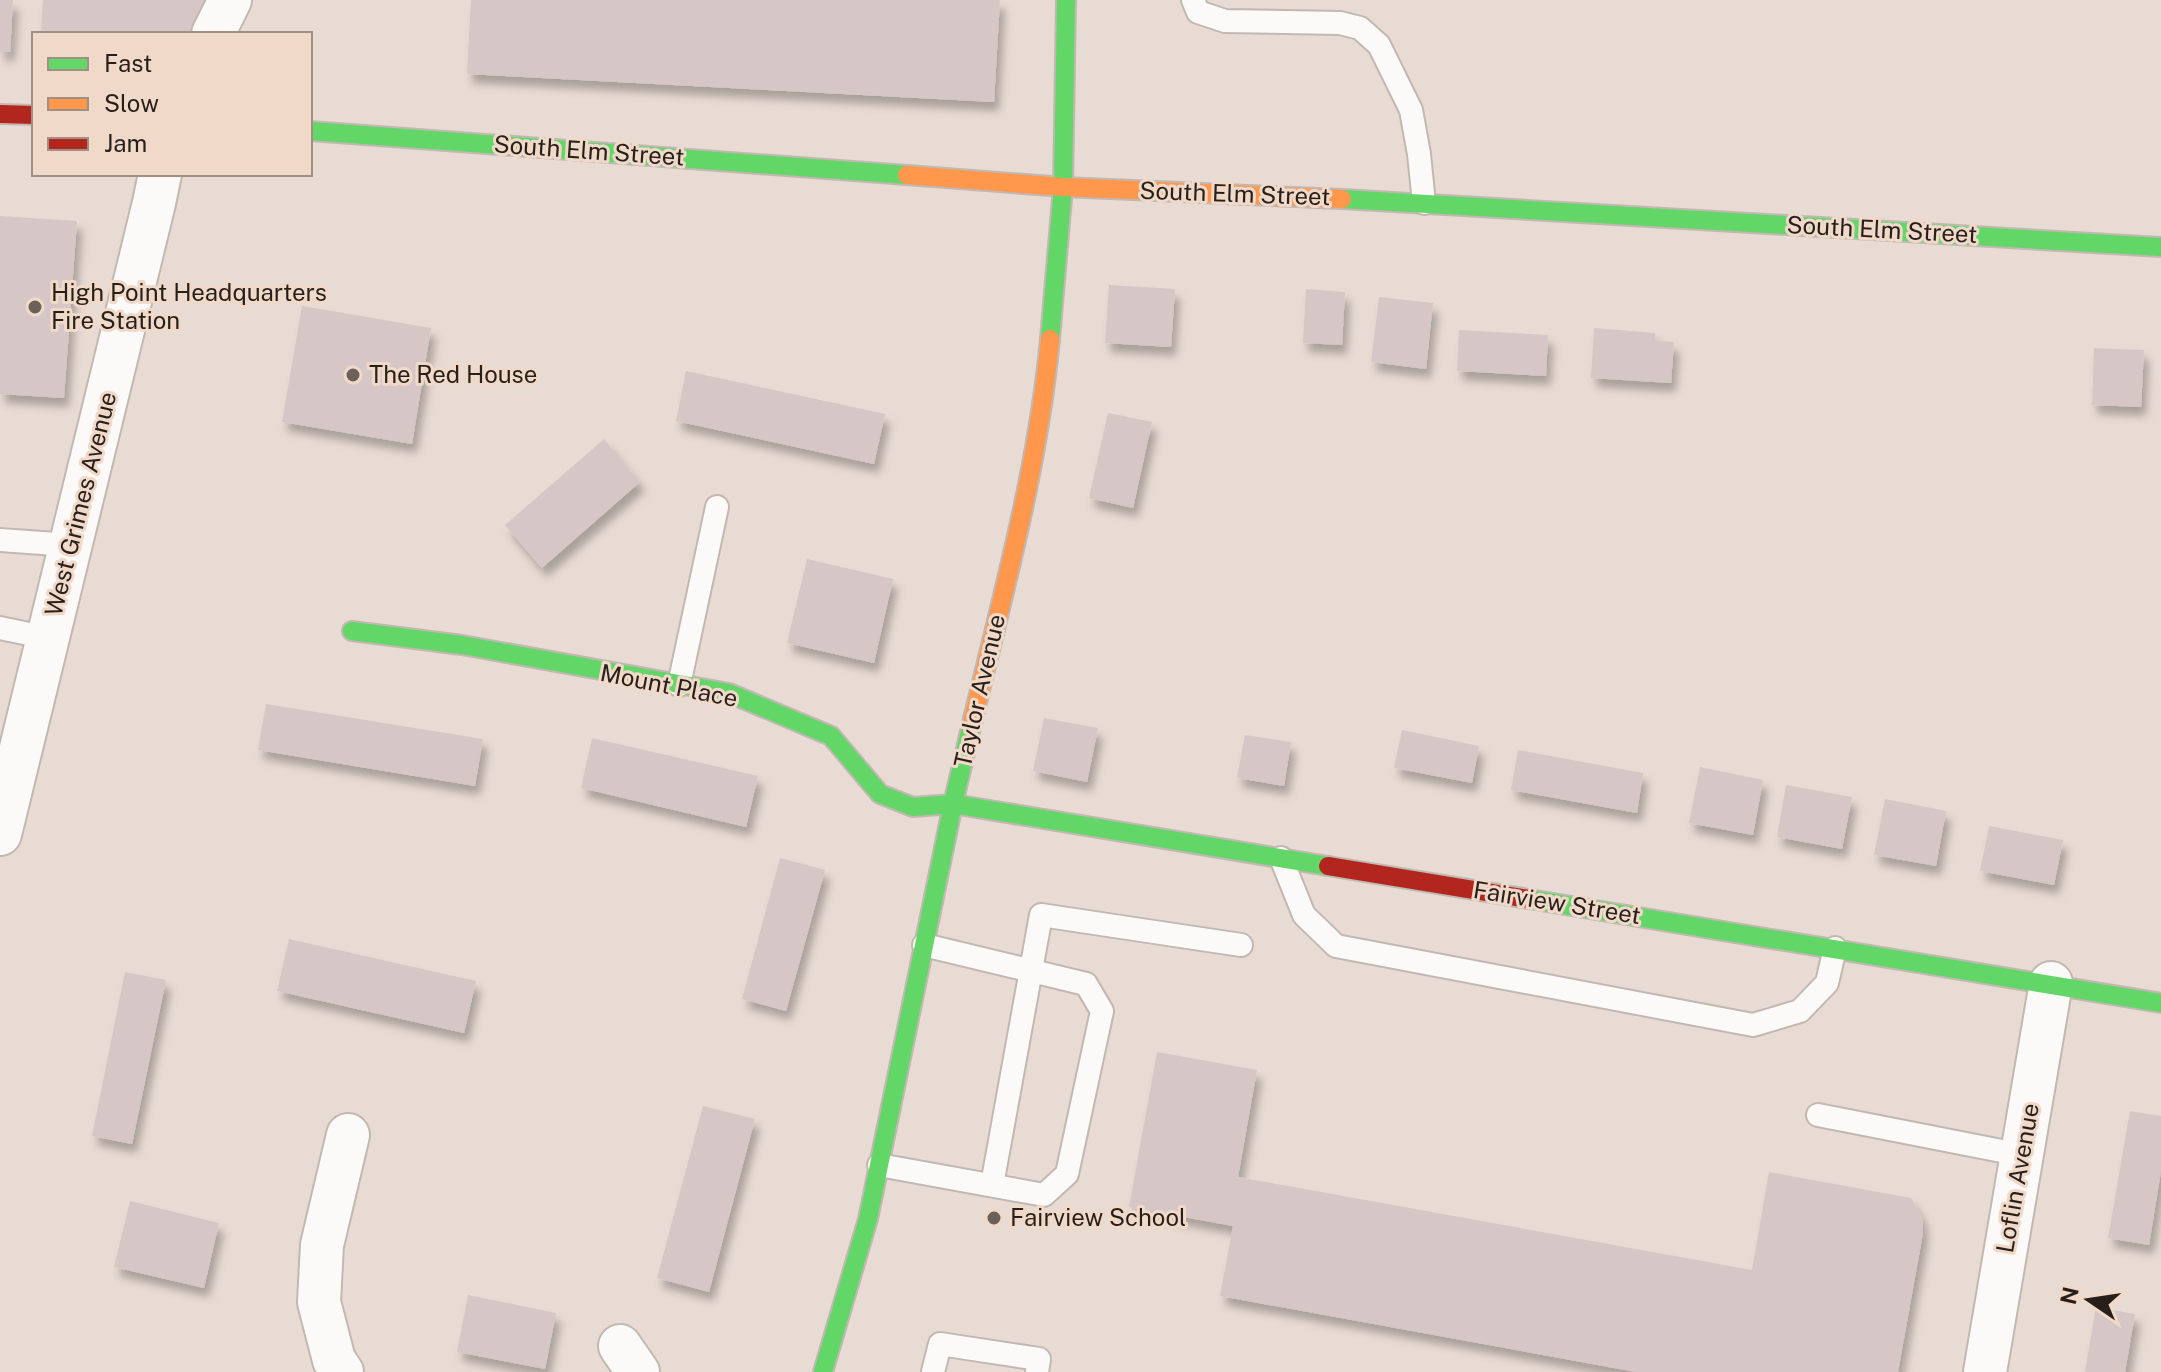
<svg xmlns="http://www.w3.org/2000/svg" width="2161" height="1372" viewBox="0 0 2161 1372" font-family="'Public Sans',sans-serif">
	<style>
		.building { fill: #d6c6c5; filter: url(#shadow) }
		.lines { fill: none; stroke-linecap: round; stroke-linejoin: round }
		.lane-casing { stroke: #c2b8b2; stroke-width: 26 }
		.street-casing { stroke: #c2b8b2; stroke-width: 46 }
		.fast-casing { stroke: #c2b8b2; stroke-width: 22 }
		.slow-casing { stroke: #c2b8b2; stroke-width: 22 }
		.jam-casing { stroke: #c2b8b2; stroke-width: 22 }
		.lane { stroke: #fcfaf8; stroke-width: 22 }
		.street { stroke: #fcfaf8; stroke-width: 42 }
		.fast { stroke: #63d668; stroke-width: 18 }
		.slow { stroke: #ff974d; stroke-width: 18 }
		.jam { stroke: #b3261e; stroke-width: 18 }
		.poi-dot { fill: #6b615a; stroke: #f1d9ca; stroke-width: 3 }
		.labels { text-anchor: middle; stroke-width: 6; stroke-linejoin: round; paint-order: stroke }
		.street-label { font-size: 24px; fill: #271f19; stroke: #f1d9ca }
		.poi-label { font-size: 24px; fill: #271f19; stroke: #f1d9ca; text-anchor: start }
	</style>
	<defs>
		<filter id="shadow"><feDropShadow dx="5" dy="9" stdDeviation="4" flood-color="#0004"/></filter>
	</defs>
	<rect width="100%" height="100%" fill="#e8dbd3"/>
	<!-- building -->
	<g class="building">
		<polygon points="0,0 13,0 10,52 0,52"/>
		<polygon points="43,0 206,0 188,34 41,34"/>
		<polygon points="471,0 1000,0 994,102 467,74"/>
		<polygon points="0,216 77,221 64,398 0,394"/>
		<polygon points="1109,285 1175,289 1171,347 1105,343"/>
		<polygon points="1306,289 1345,292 1342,345 1303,343"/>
		<polygon points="1379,297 1433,303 1426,369 1371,362"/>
		<polygon points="302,306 431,328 412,444 282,422"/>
		<polygon points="1594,328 1655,333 1655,341 1674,342 1671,383 1591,378"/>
		<polygon points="1459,330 1548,335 1546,376 1457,371"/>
		<polygon points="2094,348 2144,350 2141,407 2092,405"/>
		<polygon points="686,371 885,414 874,464 676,421"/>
		<polygon points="1108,413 1152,422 1133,508 1089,498"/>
		<polygon points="604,439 640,482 542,568 505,525"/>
		<polygon points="807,559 893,579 874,663 787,643"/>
		<polygon points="266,704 483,739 475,786 258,750"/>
		<polygon points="1044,718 1098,728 1087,782 1033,771"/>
		<polygon points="1402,730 1479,746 1472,783 1394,768"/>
		<polygon points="1245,735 1291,742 1284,786 1237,778"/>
		<polygon points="592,738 758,776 746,827 581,788"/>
		<polygon points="1518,750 1643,773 1637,813 1511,790"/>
		<polygon points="1700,767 1763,780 1753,835 1689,823"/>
		<polygon points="1786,785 1852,797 1842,849 1777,837"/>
		<polygon points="1885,799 1946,811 1936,866 1874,855"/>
		<polygon points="1989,826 2063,840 2054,885 1980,871"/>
		<polygon points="780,858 825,870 786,1011 742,999"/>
		<polygon points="289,939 476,981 464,1033 277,991"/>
		<polygon points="125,972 166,980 132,1144 92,1136"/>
		<polygon points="1157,1052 1257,1070 1238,1177 1752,1270 1769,1172 1911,1198 1922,1217 1923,1233 1898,1372 1636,1372 1220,1296 1233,1226 1129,1207"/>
		<polygon points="703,1106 755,1119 709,1292 657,1278"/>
		<polygon points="2130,1111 2161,1116 2161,1171 2149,1245 2108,1238"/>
		<polygon points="130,1201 219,1223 204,1288 114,1267"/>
		<polygon points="468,1295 556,1313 545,1369 457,1352"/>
		<polygon points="2096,1307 2135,1314 2125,1372 2085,1372"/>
	</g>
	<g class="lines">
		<!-- lane casing -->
		<g class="lane-casing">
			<g id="lane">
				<polyline points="1193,0 1198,12 1225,21 1340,23 1360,28 1379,45 1411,110 1419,154 1424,203"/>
				<polyline points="0,540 70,545"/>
				<polyline points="0,628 48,638"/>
				<polyline points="679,685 717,507"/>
				<polyline points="1281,858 1304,915 1336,946 1753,1025 1800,1011 1827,983 1835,948"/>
				<polyline points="1818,1115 2022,1155"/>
				<polyline points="879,1165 1044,1195 1067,1174 1102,1011 1086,984 924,945"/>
				<polyline points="992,1185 1041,915 1241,945"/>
				<polyline points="933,1372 940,1344 1039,1359 1037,1372"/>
			</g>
		</g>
		<!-- street casing -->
		<g class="street-casing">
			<g id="street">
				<polyline points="213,34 230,0"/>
				<polyline points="0,834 154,203 160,174"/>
				<polyline points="620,1346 638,1372"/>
				<polyline points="342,1372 334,1360 319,1302 322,1245 348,1135"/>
				<polyline points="1985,1372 2051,983"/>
			</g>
		</g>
		<!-- fast casing -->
		<g class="fast-casing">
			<g id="fast">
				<polyline points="310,131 907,175"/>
				<polyline points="1342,199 2161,247"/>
				<polyline points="1050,339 1063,187 1066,0"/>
				<polyline points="352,631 462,645 729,693 831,736 880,794 913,807 953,804 1328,866"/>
				<polyline points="1529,899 2161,1003"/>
				<polyline points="823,1372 868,1219 953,804 973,719"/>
			</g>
		</g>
		<!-- slow casing -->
		<g class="slow-casing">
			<g id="slow">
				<polyline points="907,175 1063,187 1342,199"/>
				<path d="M 973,719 C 1003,594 1038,468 1050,339"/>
			</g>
		</g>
		<!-- jam casing -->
		<g class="jam-casing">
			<g id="jam">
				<polyline points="0,114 34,115"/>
				<polyline points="1328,866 1529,899"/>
			</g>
		</g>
		<!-- lane -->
		<use href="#lane" class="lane"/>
		<!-- street -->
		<use href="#street" class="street"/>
		<!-- fast -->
		<use href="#fast" class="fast"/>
		<!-- slow -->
		<use href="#slow" class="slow"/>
		<!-- jam -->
		<use href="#jam" class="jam"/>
	</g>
	<!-- markers -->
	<g class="poi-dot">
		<circle cx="35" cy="307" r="8"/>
		<circle cx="353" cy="375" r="8"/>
		<circle cx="994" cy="1218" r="8"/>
	</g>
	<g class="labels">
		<!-- street labels -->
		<g class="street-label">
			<text transform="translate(589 151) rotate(4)" y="8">South Elm Street</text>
			<text transform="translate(1235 194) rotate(2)" y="8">South Elm Street</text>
			<text transform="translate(1882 230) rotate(3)" y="8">South Elm Street</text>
			<text transform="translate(81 504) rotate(-76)" y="8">West Grimes Avenue</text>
			<text transform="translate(669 686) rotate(11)" y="8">Mount Place</text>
			<text transform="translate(980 691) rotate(-77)" y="8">Taylor Avenue</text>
			<text transform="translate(1557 903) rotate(9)" y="8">Fairview Street</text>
			<text transform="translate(2018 1178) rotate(-80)" y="8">Loflin Avenue</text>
		</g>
		<!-- poi labels -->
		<g class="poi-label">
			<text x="51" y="301">High Point Headquarters<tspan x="51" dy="28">Fire Station</tspan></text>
			<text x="369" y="383">The Red House</text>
			<text x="1010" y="1226">Fairview School</text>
		</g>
	</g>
	<!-- legend -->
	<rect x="32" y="32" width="280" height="144" fill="#f1d9ca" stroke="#a08f83" stroke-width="2"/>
	<rect x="48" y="58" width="40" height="12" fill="#63d668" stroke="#a08f83" stroke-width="2"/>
	<text x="104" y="72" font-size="24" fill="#271f19">Fast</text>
	<rect x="48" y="98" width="40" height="12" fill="#ff974d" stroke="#a08f83" stroke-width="2"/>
	<text x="104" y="112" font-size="24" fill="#271f19">Slow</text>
	<rect x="48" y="138" width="40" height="12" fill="#b3261e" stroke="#a08f83" stroke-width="2"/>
	<text x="104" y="152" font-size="24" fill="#271f19">Jam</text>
	<!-- north arrow -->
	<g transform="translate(2089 1300) rotate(283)" stroke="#f1d9ca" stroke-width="6" paint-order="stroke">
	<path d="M0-6L14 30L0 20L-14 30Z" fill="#271f19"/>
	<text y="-12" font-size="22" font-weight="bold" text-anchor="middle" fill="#271f19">N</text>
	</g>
</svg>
